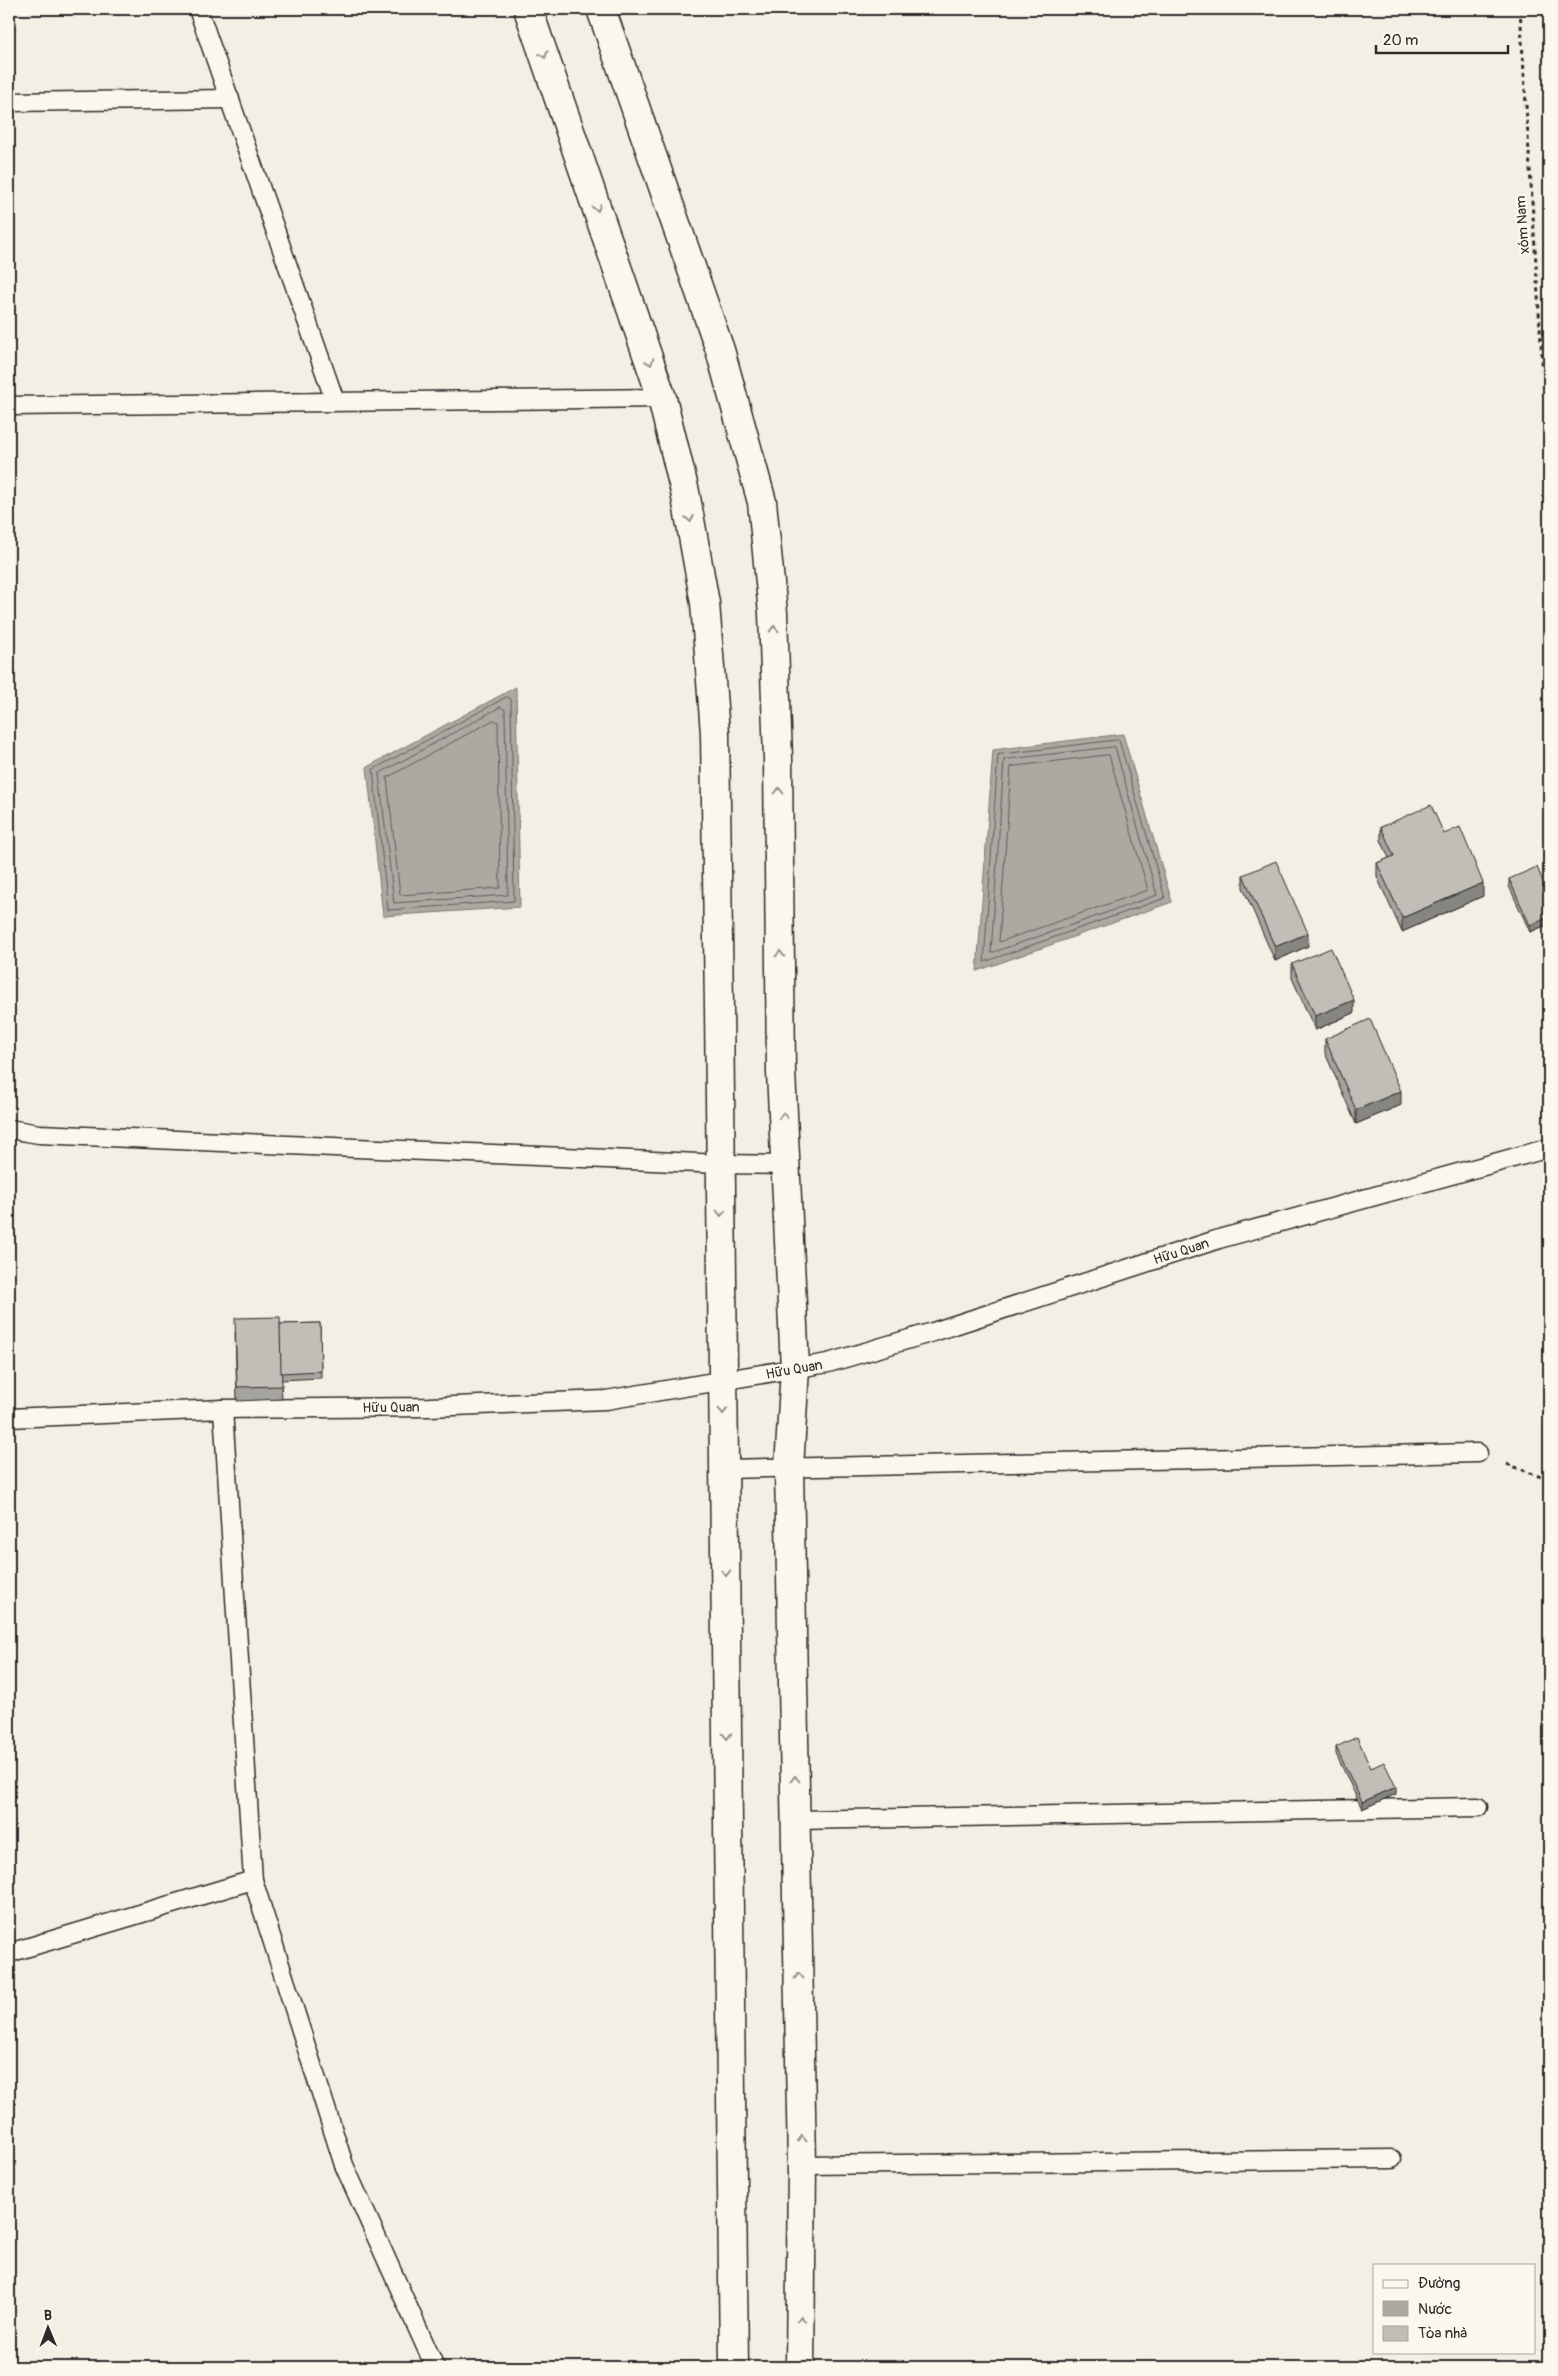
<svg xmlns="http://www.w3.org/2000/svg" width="1558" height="2376" viewBox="0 0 1558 2376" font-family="Pangolin,sans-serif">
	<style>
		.water { fill: #aca9a2; stroke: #787772 }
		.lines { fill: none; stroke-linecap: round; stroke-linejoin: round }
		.shore { stroke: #5f5d5b; stroke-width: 1 }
		.service-casing { stroke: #2b2b2b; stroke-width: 21 }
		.minor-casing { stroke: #2b2b2b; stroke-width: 31 }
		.path { stroke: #2b2b2b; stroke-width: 3; stroke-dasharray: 4 4; stroke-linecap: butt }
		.service { stroke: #fbf7ec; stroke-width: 18 }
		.minor { stroke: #fbf7ec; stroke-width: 28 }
		.wall { fill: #a5a39d; stroke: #2b2b2b }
		.shaded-wall { fill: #86857f; stroke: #2b2b2b }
		.building { fill: #c0beb6; stroke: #2b2b2b }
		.oneway { stroke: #93918c }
		.labels { text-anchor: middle; stroke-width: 4.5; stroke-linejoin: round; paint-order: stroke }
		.street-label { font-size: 14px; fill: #2b2b2b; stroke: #fbf7ec }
	</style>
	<rect width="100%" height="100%" fill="#f3efe4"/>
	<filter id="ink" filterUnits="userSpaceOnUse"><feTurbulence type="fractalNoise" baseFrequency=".02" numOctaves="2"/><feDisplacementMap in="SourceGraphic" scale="10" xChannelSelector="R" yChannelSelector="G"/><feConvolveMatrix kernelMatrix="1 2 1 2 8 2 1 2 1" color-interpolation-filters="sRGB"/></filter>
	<g filter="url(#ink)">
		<!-- water -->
		<g class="water">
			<polygon points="516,687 520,907 383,916 367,767"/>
			<polygon points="1123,734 1172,902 977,971 993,750"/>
		</g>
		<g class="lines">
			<!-- shore -->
			<g class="shore">
				<polygon points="507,697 511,699 514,901 388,910 373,770"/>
				<polygon points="501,707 505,710 508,895 394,903 379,774"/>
				<polygon points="494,720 498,722 500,888 400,895 387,778"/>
				<polygon points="1119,740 1165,898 984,962 998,755"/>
				<polygon points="1115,747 1157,895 991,953 1004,760"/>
				<polygon points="1109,755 1148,890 999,942 1011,767"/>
			</g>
			<!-- service casing -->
			<g class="service-casing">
				<g id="service">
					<polyline points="198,9 335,401"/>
					<polyline points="9,102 230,99"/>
					<polyline points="9,406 662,398"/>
					<polyline points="9,1129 39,1134 721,1164 785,1165"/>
					<polyline points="9,1418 223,1409 429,1407 606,1400 828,1363 933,1332 1219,1239 1549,1148"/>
					<polyline points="725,1469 1478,1453"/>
					<polyline points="796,1820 1478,1807"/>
					<polyline points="253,1880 344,2165 435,2367"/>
					<polyline points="9,1953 253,1880 223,1409"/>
					<polyline points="802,2165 1392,2159"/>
				</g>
			</g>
			<!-- minor casing -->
			<g class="minor-casing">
				<g id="minor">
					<polyline points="528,9 662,398 685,492 705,603 715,733 719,1007 734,2367"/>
					<polyline points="601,9 720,350 762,502 773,613 778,759 781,1072 795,1368 789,1468 802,2165 800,2367"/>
				</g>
			</g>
			<!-- path -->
			<g class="path">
				<polyline points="1520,9 1547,439"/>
				<polyline points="1507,1464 1549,1480"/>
			</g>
			<!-- service -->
			<use href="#service" class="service"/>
			<!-- minor -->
			<use href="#minor" class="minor"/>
		</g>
		<!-- wall -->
		<g class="wall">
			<polygon points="1381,827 1444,834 1483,896 1402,932 1377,877 1377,863 1389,858 1381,840"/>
			<polygon points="1243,875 1308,946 1275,961 1243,888"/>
			<polygon points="1509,879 1549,896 1549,924 1530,932 1509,886"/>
			<polygon points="1292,964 1354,1013 1315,1030 1292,978"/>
			<polygon points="1325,1039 1401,1105 1356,1124 1325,1053"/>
			<polygon points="320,1323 321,1378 281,1380 282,1399 237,1401 235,1332 280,1324"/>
			<polygon points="1336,1747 1371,1768 1396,1794 1362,1809 1336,1754"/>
		</g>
		<!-- shaded-wall -->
		<g class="shaded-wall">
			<polygon points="1483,883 1483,896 1402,932 1402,918"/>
			<polygon points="1549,917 1549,924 1530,932 1530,925"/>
			<polygon points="1308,933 1308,946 1275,961 1275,947"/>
			<polygon points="1354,1000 1354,1013 1315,1030 1315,1016"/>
			<polygon points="1401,1091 1401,1105 1356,1124 1356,1110"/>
			<polygon points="1396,1787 1396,1794 1362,1809 1362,1802"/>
		</g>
		<!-- building -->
		<g class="building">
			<polygon points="1431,805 1444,834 1460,827 1483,883 1402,918 1377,863 1394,856 1381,827"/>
			<polygon points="1276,861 1308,933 1275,947 1243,875"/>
			<polygon points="1537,867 1549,896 1549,917 1530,925 1509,879"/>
			<polygon points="1331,948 1354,1000 1315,1016 1292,964"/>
			<polygon points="1370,1019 1401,1091 1356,1110 1325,1039"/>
			<polygon points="280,1317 282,1386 237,1387 235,1318"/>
			<polygon points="320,1323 321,1371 281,1373 280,1324"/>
			<polygon points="1357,1737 1371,1768 1384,1762 1396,1787 1362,1802 1336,1747"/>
		</g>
		<!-- one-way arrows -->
		<defs><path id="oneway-chevron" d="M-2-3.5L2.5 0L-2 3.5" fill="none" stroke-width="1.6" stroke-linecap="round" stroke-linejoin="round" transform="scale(1.25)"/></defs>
		<g class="oneway">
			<use href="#oneway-chevron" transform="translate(544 55) rotate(71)"/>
			<use href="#oneway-chevron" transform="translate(597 208) rotate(71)"/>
			<use href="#oneway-chevron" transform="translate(650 362) rotate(71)"/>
			<use href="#oneway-chevron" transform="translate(690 519) rotate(80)"/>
			<use href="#oneway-chevron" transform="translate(774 629) rotate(-92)"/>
			<use href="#oneway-chevron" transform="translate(779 791) rotate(-90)"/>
			<use href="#oneway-chevron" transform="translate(780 954) rotate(-90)"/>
			<use href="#oneway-chevron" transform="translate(783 1116) rotate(-93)"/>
			<use href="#oneway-chevron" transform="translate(721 1213) rotate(90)"/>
			<use href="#oneway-chevron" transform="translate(723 1411) rotate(89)"/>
			<use href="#oneway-chevron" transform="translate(726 1573) rotate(89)"/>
			<use href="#oneway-chevron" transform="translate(727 1736) rotate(89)"/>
			<use href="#oneway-chevron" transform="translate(795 1779) rotate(-91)"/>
			<use href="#oneway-chevron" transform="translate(799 1976) rotate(-91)"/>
			<use href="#oneway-chevron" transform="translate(802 2139) rotate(-91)"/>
			<use href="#oneway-chevron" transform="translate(801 2319) rotate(-89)"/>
		</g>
	</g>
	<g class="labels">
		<!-- street labels -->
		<g class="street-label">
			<text transform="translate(1522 225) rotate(-94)" y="5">xóm Nam</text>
			<text transform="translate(1181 1251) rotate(-18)" y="5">Hữu Quan</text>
			<text transform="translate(794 1369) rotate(-10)" y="5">Hữu Quan</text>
			<text transform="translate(391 1407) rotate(-1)" y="5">Hữu Quan</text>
		</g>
	</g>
	<!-- margin -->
	<rect width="1558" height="2376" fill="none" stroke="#fbf7ec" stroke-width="30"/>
	<rect x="15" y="15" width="1528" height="2346" fill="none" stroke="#2b2b2b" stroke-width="2" filter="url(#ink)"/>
	<!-- legend -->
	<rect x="1373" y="2264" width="162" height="90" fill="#fbf7ec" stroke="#a8a59f"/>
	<rect x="1383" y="2280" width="25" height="8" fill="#fbf7ec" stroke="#a8a59f"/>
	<text x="1418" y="2288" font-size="15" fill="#2b2b2b">Đường</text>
	<rect x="1383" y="2301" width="25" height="15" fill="#aca9a2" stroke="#a8a59f"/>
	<text x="1418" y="2314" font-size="15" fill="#2b2b2b">Nước</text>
	<rect x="1383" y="2326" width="25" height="15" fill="#c0beb6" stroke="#a8a59f"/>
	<text x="1418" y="2338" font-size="15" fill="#2b2b2b">Tòa nhà</text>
	<!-- north arrow -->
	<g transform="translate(48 2328) rotate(359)" stroke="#fbf7ec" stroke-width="4" paint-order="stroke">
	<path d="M0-4L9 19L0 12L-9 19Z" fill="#2b2b2b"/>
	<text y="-8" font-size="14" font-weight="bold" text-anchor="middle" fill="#2b2b2b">B</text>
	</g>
	<!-- scale -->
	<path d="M1376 45v8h132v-8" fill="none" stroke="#2b2b2b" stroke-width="2.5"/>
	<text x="1383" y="45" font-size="15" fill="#2b2b2b" stroke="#fbf7ec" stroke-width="4" paint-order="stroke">20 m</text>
</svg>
